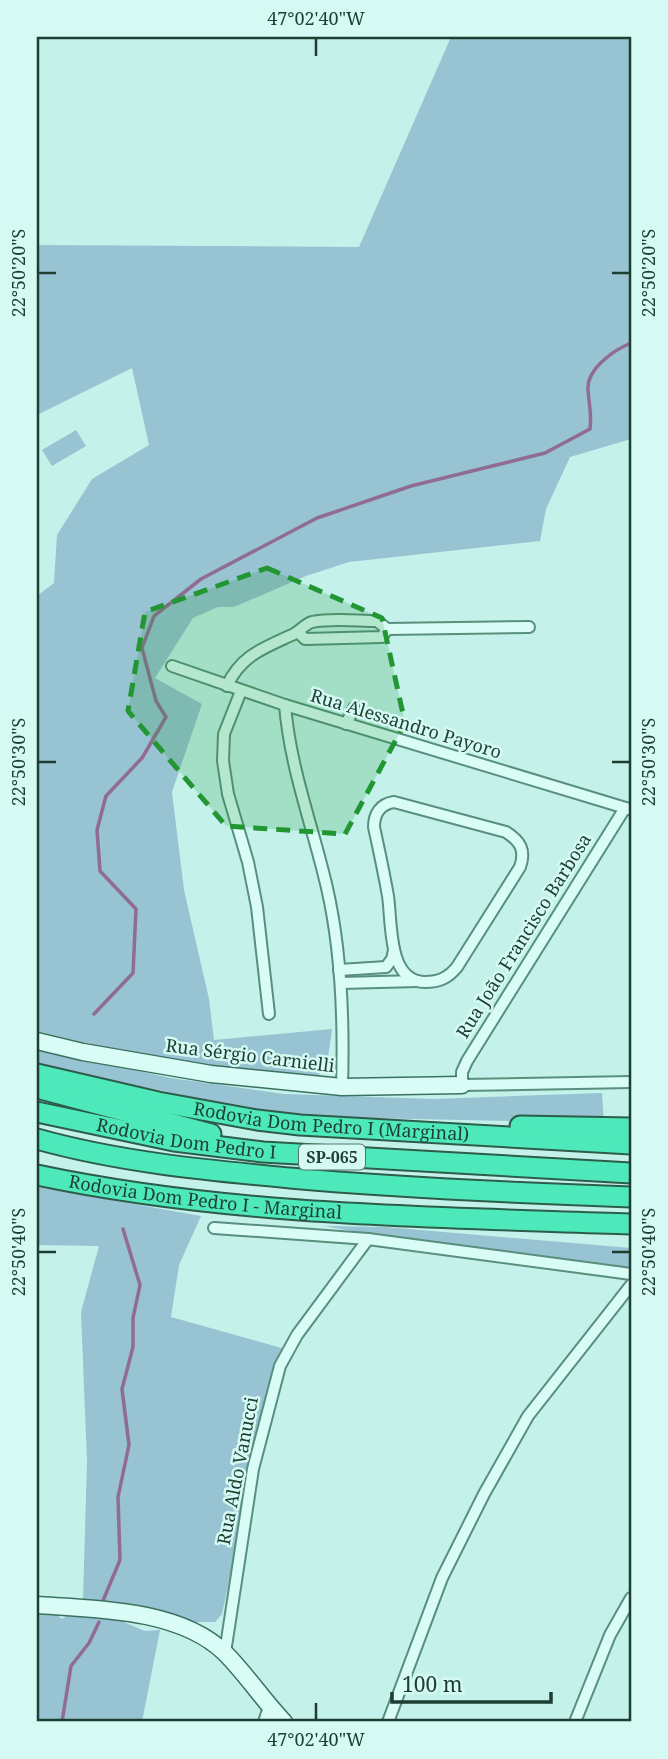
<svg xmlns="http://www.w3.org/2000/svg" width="668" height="1759" viewBox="0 0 668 1759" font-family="'Noto Serif',serif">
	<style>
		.green { fill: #97c3d2 }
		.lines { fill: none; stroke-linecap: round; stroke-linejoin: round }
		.stream { stroke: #906c95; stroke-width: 3.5 }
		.street-casing { stroke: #588f7d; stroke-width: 14 }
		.secondary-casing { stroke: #3b715e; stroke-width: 19 }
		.highway-casing { stroke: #2d5d4a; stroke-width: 23 }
		.street { stroke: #d9fcf6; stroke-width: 10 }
		.secondary { stroke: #d9fcf6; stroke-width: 16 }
		.highway { stroke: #4ee9ba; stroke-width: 19 }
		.marked { fill: #219633; fill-opacity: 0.2; stroke: #219633; stroke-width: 5; stroke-dasharray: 14 9; stroke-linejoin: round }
		.ticks { fill: none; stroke: #1e3e32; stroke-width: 2.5 }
		.labels { text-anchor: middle; stroke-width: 5; stroke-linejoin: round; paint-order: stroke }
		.shield { fill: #d5f9f3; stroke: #55766c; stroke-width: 2 }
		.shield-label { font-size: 16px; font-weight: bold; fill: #1e3e32 }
		.street-label { font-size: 18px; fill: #1e3e32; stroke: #d5f9f3 }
		.neatline { fill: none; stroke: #1e3e32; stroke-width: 2.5 }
		.ticks-label { font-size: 18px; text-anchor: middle; fill: #1e3e32 }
	</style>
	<rect width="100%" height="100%" fill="#c4f2eb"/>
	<!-- green -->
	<g class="green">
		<polygon points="451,37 631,37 631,439 570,457 546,509 540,541 349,562 306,576 234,607 218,607 193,618 155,678 202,704 172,792 184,890 209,999 214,1040 332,1029 328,1058 319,1075 209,1067 124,1052 37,1031 37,596 54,583 57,535 92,479 149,445 132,368 37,415 37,245 359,247"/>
		<polygon points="76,430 86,446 52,466 42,450"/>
		<polygon points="37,1049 171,1078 284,1094 434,1099 602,1093 604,1123 367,1118 262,1112 59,1069 37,1062"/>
		<polygon points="37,1187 201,1216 179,1265 171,1317 289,1350 253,1469 222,1614 215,1622 187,1622 83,1600 87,1461 81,1312 99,1246 37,1245"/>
		<polygon points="324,1226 386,1227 631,1248 631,1270 380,1236"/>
		<polygon points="37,1605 53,1611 62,1619 69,1614 114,1618 145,1631 160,1630 142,1722 37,1722"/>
	</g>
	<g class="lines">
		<!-- stream -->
		<g class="stream">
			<path d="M 94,1014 L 133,973 L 136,909 L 100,871 L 97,830 L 106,796 L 142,758 L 166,717 L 156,701 L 142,648 L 154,616 L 201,579 L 317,518 L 411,486 L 545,453 L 590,429 C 592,412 589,406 588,390 C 586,369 614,350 631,343"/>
			<polyline points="102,1603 120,1560 118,1497 129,1445 122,1389 133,1347 133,1318 140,1285 123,1229"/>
			<polyline points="62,1722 71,1666 89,1643 99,1622"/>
		</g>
		<!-- street casing -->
		<g class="street-casing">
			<g id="street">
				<polyline points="298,632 305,639 382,637 387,629"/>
				<polyline points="172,666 285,705 629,809"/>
				<path d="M 227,686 C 241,655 264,648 294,634 C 300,631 305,624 312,622 C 330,618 358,621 377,621 L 387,629 L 529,627"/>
				<polyline points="241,691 224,734 223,761 228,794 248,862 257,907 269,1014"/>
				<path d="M 285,705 C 290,768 313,827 327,888 C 342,953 344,1021 342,1087"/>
				<polyline points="346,724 354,708"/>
				<path d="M 394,802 L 506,832 C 520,841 526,850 520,867 L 457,967 C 448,978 439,982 425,982 C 387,982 392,921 388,896 C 384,873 379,850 374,827 C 374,814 380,804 394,802 Z"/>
				<polyline points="625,808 467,1061 462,1072 462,1085 631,1082"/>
				<polyline points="339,970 386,967 392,959 394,950"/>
				<polyline points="341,983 418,981"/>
				<polyline points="214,1228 368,1239 631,1274"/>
				<polyline points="225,1653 253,1469 280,1366 297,1335 368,1239"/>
				<polyline points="264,1722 269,1707"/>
				<polyline points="388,1722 442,1578 484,1494 528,1416 631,1285"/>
				<polyline points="575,1722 610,1635 631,1598"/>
			</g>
		</g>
		<!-- secondary casing -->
		<g class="secondary-casing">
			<g id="secondary">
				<polyline points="37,1041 83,1052 211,1074 342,1087 462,1085"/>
				<path d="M 37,1605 C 96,1609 180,1609 225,1653 C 246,1674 263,1700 284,1722"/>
			</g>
		</g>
		<!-- highway casing -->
		<g class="highway-casing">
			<g id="highway">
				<path id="s1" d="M 37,1074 L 158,1102 L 257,1120 L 300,1125 L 631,1144"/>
				<polyline points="37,1088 211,1134"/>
				<path id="s2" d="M 37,1112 L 174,1141 L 263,1152 L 631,1173"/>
				<polyline points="520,1126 631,1128"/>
				<path d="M 37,1139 C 119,1162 205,1170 290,1178 C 403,1188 517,1193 631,1197"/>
				<path id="s3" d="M 37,1175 C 231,1216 433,1217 631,1224"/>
			</g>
		</g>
		<!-- street -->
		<use href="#street" class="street"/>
		<!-- secondary -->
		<use href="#secondary" class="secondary"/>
		<!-- highway -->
		<use href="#highway" class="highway"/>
	</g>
	<!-- marked area -->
	<path class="marked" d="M 267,568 L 382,618 L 405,723 L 345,834 L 226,826 L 128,711 L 145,612 Z"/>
	<!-- ticks -->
	<path class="ticks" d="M 316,38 L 316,56M 38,273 L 56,273M 612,273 L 630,273M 38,762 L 56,762M 612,762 L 630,762M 38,1252 L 56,1252M 612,1252 L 630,1252M 316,1703 L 316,1720"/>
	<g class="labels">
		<!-- shield labels -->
		<rect class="shield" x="299" y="1144.5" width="66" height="25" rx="5"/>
		<g class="shield-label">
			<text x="332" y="1163">SP-065</text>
		</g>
		<!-- street labels -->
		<g class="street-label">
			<text transform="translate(406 724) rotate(17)" y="6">Rua Alessandro Payoro</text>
			<text transform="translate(524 936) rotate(-58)" y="6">Rua João Francisco Barbosa</text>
			<text transform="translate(250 1056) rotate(7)" y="6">Rua Sérgio Carnielli</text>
			<text dy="6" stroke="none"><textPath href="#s1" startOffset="299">Rodovia Dom Pedro I (Marginal)</textPath></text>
			<text dy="6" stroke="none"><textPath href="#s2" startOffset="152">Rodovia Dom Pedro I</textPath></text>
			<text dy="6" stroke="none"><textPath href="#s3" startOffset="170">Rodovia Dom Pedro I - Marginal</textPath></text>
			<text transform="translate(238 1471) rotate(-79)" y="6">Rua Aldo Vanucci</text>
		</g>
	</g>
	<!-- border -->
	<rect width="668" height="1759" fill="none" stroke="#d5f9f3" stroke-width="77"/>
	<!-- scale -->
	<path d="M392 1692v10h159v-10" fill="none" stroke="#1e3e32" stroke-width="3.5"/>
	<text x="402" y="1692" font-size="21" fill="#1e3e32" stroke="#d5f9f3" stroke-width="5" paint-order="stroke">100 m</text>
	<rect x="38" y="38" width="592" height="1682" class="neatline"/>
	<g class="ticks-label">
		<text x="316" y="25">47°02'40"W</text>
		<text transform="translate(19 273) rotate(-90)" y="6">22°50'20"S</text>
		<text transform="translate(649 273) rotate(-90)" y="6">22°50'20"S</text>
		<text transform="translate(19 762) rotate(-90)" y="6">22°50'30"S</text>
		<text transform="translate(649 762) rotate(-90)" y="6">22°50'30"S</text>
		<text transform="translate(19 1252) rotate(-90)" y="6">22°50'40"S</text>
		<text transform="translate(649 1252) rotate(-90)" y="6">22°50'40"S</text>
		<text x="316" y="1746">47°02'40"W</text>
	</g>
</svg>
